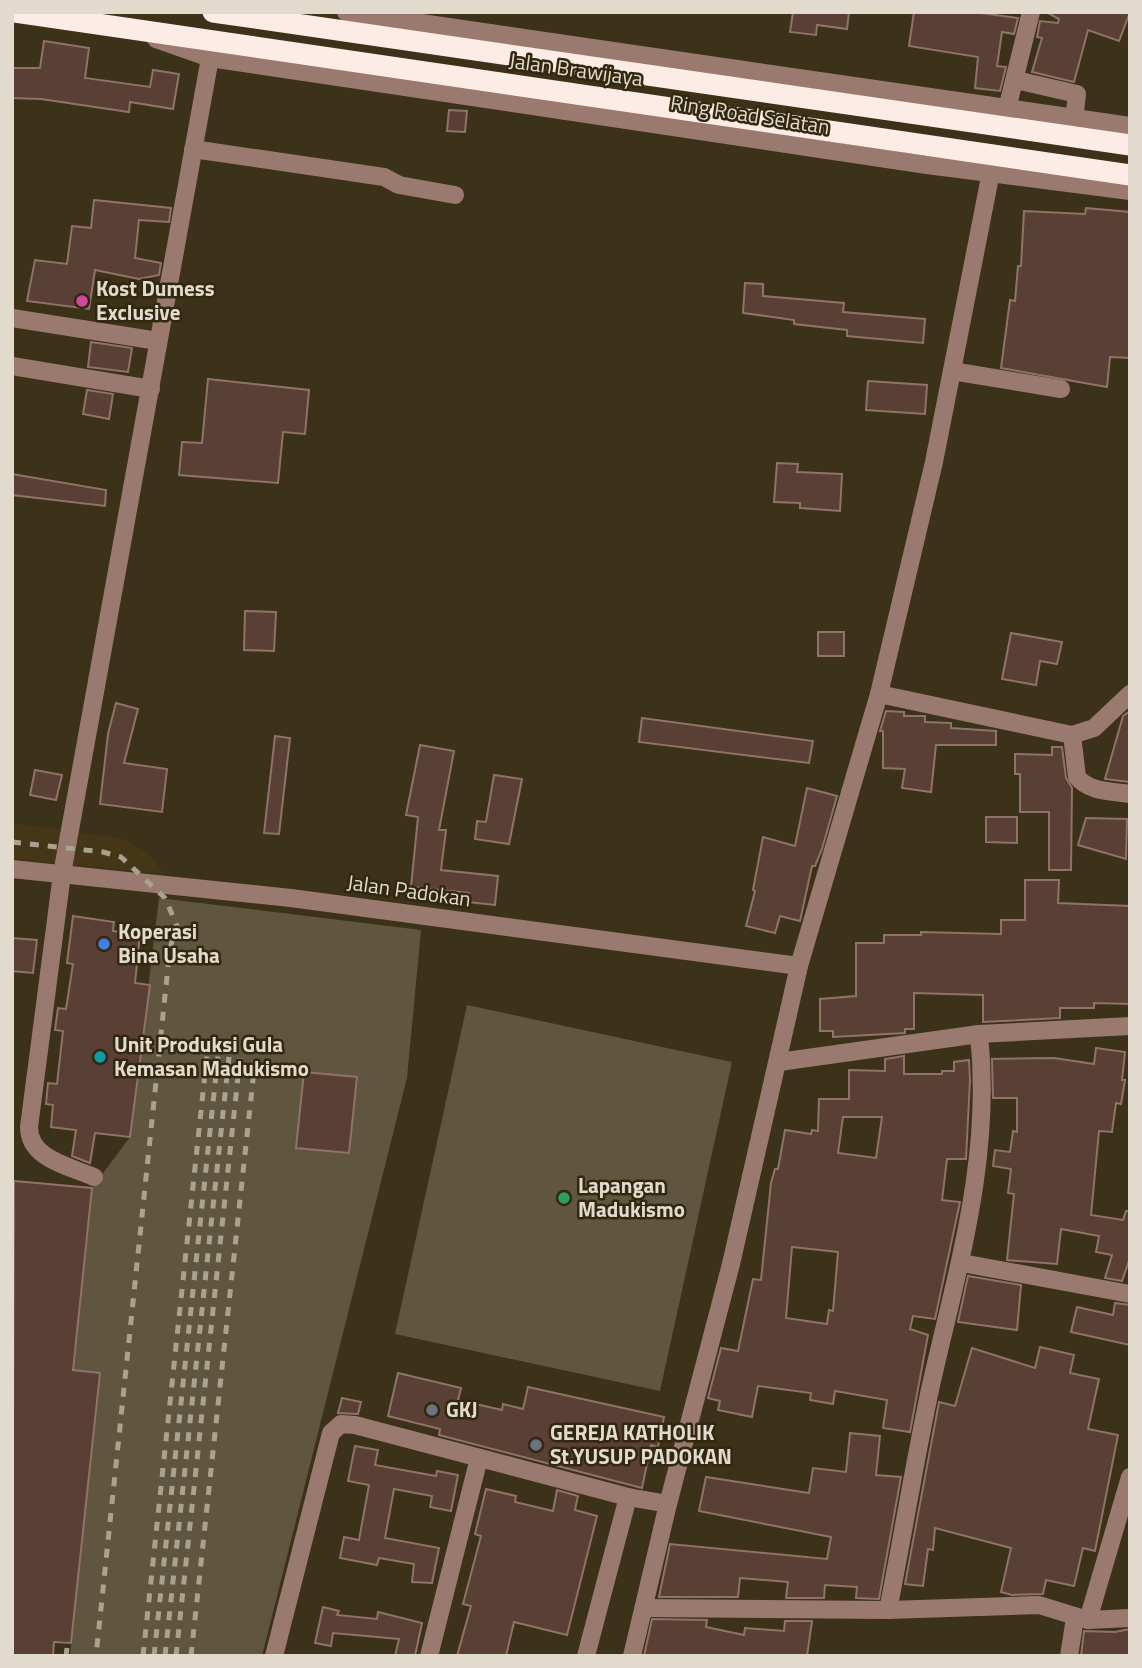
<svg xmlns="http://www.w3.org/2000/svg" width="1142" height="1668" viewBox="0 0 1142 1668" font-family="'Titillium Web',sans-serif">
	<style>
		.built { fill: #443617 }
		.green { fill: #60553e }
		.building { fill: #593f34; stroke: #907368; stroke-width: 2; fill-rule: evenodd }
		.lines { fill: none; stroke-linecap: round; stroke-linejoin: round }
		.minor { stroke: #9a796e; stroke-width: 18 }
		.highway { stroke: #fdece6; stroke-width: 21 }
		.rail { stroke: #aaa291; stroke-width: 5; stroke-dasharray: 9 9; stroke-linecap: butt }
		.hotel-dot { fill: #d1479c; stroke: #32270f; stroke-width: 2.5 }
		.shop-dot { fill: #3f7fe0; stroke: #32270f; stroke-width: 2.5 }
		.culture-dot { fill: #0f9aa8; stroke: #32270f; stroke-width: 2.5 }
		.leisure-dot { fill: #2e9e5b; stroke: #32270f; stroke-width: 2.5 }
		.worship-dot { fill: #6b7280; stroke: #32270f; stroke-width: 2.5 }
		.labels { text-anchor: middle; stroke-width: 5; stroke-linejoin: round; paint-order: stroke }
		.street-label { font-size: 21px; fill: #e2dbcd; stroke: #32270f }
		.poi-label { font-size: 21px; font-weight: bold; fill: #e2dbcd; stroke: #32270f; text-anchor: start }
	</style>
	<rect width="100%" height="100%" fill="#3c3119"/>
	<!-- built -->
	<polygon class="built" points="12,823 122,838 148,853 165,874 12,859"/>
	<!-- green -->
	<g class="green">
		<polygon points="159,898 421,930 407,1078 262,1656 70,1656 100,1374 73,1370 92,1188 130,1137"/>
		<polygon points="467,1005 732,1062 660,1391 395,1334"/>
	</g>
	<!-- building -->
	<g class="building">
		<polygon points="793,12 849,12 847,29 817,25 816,35 790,32"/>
		<polygon points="914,12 973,12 1018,18 1014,34 1002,32 997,66 1006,67 1000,91 975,88 978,57 909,46"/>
		<polygon points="1046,12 1130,12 1119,41 1088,30 1074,82 1032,72 1042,38 1037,37 1040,21 1058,23 1059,19"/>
		<polygon points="44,41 89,48 85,78 150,87 153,70 179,74 173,109 130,102 129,112 41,99 12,98 12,68 40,68"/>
		<polygon points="449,110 467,111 465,132 447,131"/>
		<polygon points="94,200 171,208 169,222 139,220 135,258 161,263 159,275 139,279 95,270 89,309 27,301 35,260 67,264 72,226 91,228"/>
		<polygon points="1086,208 1130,212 1130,358 1110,357 1107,387 1001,368 1010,300 1015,301 1018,266 1021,266 1024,211 1085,214"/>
		<polygon points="745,283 763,284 763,296 844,303 843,312 925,319 923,343 847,336 847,330 794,324 794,320 743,313"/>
		<polygon points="91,342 132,348 128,372 88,367"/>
		<polygon points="208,379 309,390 305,434 283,432 278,483 179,475 182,442 202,443"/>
		<polygon points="868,381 927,385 925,414 866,410"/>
		<polygon points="87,390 113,394 109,419 83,414"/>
		<polygon points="777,463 798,464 797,472 842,474 840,511 800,508 800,503 774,502"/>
		<polygon points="12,474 106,490 105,506 12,495"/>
		<polygon points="245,611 276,612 274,651 244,650"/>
		<rect x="818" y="632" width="26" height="24"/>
		<polygon points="1011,633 1062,642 1057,664 1040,661 1036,685 1002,679"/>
		<polygon points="116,703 138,709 124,763 167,769 162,812 100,804 108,734"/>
		<polygon points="886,711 904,712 904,716 925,716 925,722 951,723 951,728 996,731 996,745 936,745 931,792 902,788 905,769 883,768 883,731 880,731"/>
		<polygon points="1130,711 1130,782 1105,779 1123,716"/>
		<polygon points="642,718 813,741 809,763 639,742"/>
		<polygon points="275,736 290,738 279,834 264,833"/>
		<polygon points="420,745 454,751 439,830 446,830 441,870 498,876 495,905 468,902 469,893 411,887 418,817 406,815"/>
		<polygon points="1052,747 1062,747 1066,778 1072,788 1071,870 1049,870 1049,812 1020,812 1020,774 1015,774 1015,754 1052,755"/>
		<polygon points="35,770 62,775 56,800 30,795"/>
		<polygon points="494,775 522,779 509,844 475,839 477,821 486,822"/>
		<polygon points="807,788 837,796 822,849 815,866 812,866 800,921 780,916 775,933 746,926 755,891 753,890 763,837 795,846"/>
		<polygon points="986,817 1017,817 1017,843 986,842"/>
		<polygon points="1086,818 1127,819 1126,859 1078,845"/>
		<polygon points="1025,880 1059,880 1058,903 1130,906 1130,1004 1094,1003 1094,1008 1060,1008 1060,1018 983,1022 983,995 914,993 914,1029 905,1029 905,1033 833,1037 833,1031 820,1031 820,999 856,996 856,943 884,943 884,935 921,935 921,932 1001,934 1001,920 1025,920"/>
		<polygon points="73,916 114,922 113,931 140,934 135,983 150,985 130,1137 95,1133 90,1163 72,1156 76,1130 51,1127 53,1105 46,1104 48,1083 57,1084 63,1031 55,1030 58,1008 66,1009 73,964 67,963"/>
		<polygon points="12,938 37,940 33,973 12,971"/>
		<polygon points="1096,1048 1125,1052 1122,1080 1125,1080 1121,1104 1116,1103 1112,1132 1099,1131 1091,1215 1123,1220 1126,1211 1130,1211 1130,1258 1122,1281 1105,1278 1112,1255 1096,1252 1099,1236 1061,1229 1057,1264 1007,1260 1014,1194 1008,1193 1011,1169 993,1166 995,1150 1010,1152 1013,1131 1017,1132 1017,1098 993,1098 992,1059 1054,1058 1094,1064"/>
		<path d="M 904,1056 L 904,1074 L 942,1074 L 942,1071 L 954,1071 L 954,1062 L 969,1060 L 970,1080 L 966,1159 L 947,1159 L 942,1200 L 960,1202 L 935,1319 L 913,1316 L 910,1329 L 928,1335 L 910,1432 L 883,1428 L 887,1400 L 835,1391 L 833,1404 L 810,1400 L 811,1393 L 758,1386 L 752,1417 L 718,1410 L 720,1401 L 708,1398 L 721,1348 L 738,1351 L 753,1279 L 761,1280 L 771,1183 L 775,1169 L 778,1169 L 785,1130 L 811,1134 L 812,1130 L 818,1131 L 819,1099 L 849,1099 L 849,1070 L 885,1071 L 885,1059 ZM 843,1117 L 882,1117 L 876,1158 L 838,1153 ZM 792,1247 L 838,1252 L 833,1311 L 829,1310 L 827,1324 L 786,1318 Z"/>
		<polygon points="304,1072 357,1077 349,1153 296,1148"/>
		<polygon points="14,1181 92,1188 73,1370 100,1373 71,1643 54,1642 53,1656 12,1656"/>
		<polygon points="968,1276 1021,1285 1017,1330 958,1322"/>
		<polygon points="1115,1303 1130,1305 1130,1345 1071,1332 1077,1307 1113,1315"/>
		<polygon points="1040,1347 1074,1355 1070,1373 1099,1379 1088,1429 1118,1435 1095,1551 1083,1548 1074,1586 1046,1580 1043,1594 1012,1595 1001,1592 1011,1548 935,1528 933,1550 928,1549 923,1586 905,1584 939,1402 955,1406 972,1348 1035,1368"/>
		<polygon points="398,1373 461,1388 458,1400 502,1410 503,1404 523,1409 528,1387 664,1417 658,1447 651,1445 642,1488 439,1435 440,1429 388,1416"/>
		<polygon points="342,1398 361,1402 358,1414 338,1413"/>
		<polygon points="850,1433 880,1436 876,1475 901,1477 879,1599 856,1598 857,1587 825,1585 824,1598 786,1598 788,1582 740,1578 738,1597 659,1597 670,1544 827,1559 831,1537 699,1511 706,1477 809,1493 813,1468 846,1472"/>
		<polygon points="355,1446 378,1450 375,1465 436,1476 437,1471 458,1475 451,1511 430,1507 432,1496 394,1489 385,1538 439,1548 432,1583 412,1582 414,1564 379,1558 377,1565 340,1558 344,1537 359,1540 369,1485 348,1481"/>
		<polygon points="486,1489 516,1496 515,1502 553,1511 557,1490 578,1496 575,1510 597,1516 567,1635 514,1622 506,1656 457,1656 471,1606 463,1604 481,1536 475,1534"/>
		<polygon points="323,1607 339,1611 337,1615 377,1619 378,1612 422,1623 415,1656 395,1656 399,1639 333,1633 331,1646 315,1643"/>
		<polygon points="652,1619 707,1620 706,1627 744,1635 745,1628 784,1631 785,1621 812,1621 807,1656 644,1656"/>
		<polygon points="1130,1629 1130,1656 1081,1656 1084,1631 1115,1632"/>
	</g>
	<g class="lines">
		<!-- minor -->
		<g class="minor">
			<polyline points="346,12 1130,126"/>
			<polyline points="156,39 210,58 927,165 1130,191"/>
			<polyline points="1016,80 1077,94 1073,129"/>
			<polyline points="1007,109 1031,12"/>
			<polyline points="193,149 384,177 399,185 455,195"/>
			<polyline points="12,318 158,341"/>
			<polyline points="12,366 151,389"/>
			<polyline points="952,371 1061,389"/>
			<polyline points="879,694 1072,735 1094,728 1130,694"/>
			<path d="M 1072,735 L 1077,777 C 1089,792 1112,791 1130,794"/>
			<polyline points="12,869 291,898 799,966"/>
			<polyline points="779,1062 979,1034 1130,1026"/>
			<path d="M 94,1177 C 69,1166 29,1159 29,1127 L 62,874 L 210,58"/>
			<polyline points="962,1263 1130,1294"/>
			<polyline points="645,1608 888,1610 1039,1605 1088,1620 1130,1618"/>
			<path d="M 888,1610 C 903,1535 915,1459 931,1385 C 958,1266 992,1158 979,1034"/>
			<polyline points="1088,1620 1130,1477"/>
			<polyline points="274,1656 331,1433 341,1424 355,1425 628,1497 668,1504"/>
			<polyline points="429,1656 479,1458"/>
			<polyline points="586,1656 628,1497"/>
			<polyline points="632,1656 668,1504 731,1264 799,966 879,694 934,462 991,172"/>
			<polyline points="1069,1656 1075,1618"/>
		</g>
		<!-- highway -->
		<g class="highway">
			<polyline points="15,12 1130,175"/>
			<polyline points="213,12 1130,145"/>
		</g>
		<!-- rail -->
		<g class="rail">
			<polyline points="12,842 103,852 121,857 165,898 177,926 170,948 96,1656"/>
			<polyline points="66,1656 67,1648"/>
			<polyline points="143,1656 207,1055"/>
			<polyline points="154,1656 218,1056"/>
			<polyline points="165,1656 229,1057"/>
			<polyline points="176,1656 240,1058"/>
			<polyline points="191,1656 255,1061"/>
		</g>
	</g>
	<!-- markers -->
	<circle class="hotel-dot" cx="82" cy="301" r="7"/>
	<circle class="shop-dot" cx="104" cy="944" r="7"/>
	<circle class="culture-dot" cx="100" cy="1057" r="7"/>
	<circle class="leisure-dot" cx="564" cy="1198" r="7"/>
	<g class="worship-dot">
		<circle cx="432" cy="1410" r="7"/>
		<circle cx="536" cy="1445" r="7"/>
	</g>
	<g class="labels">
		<!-- street labels -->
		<g class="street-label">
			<text transform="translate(576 70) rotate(8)" y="7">Jalan Brawijaya</text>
			<text transform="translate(750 115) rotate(9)" y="7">Ring Road Selatan</text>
			<text transform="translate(409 891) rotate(8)" y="7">Jalan Padokan</text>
		</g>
		<!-- poi labels -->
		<g class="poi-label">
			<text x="96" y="296">Kost Dumess<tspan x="96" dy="24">Exclusive</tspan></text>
			<text x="118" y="939">Koperasi<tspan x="118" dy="24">Bina Usaha</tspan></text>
			<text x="114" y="1052">Unit Produksi Gula<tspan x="114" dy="24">Kemasan Madukismo</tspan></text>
			<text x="578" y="1193">Lapangan<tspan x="578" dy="24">Madukismo</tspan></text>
			<text x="446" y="1417">GKJ</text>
			<text x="550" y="1440">GEREJA KATHOLIK<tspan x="550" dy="24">St.YUSUP PADOKAN</tspan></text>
		</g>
	</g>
	<!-- border -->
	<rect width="1142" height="1668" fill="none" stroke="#e2dbcd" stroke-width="28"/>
</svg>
